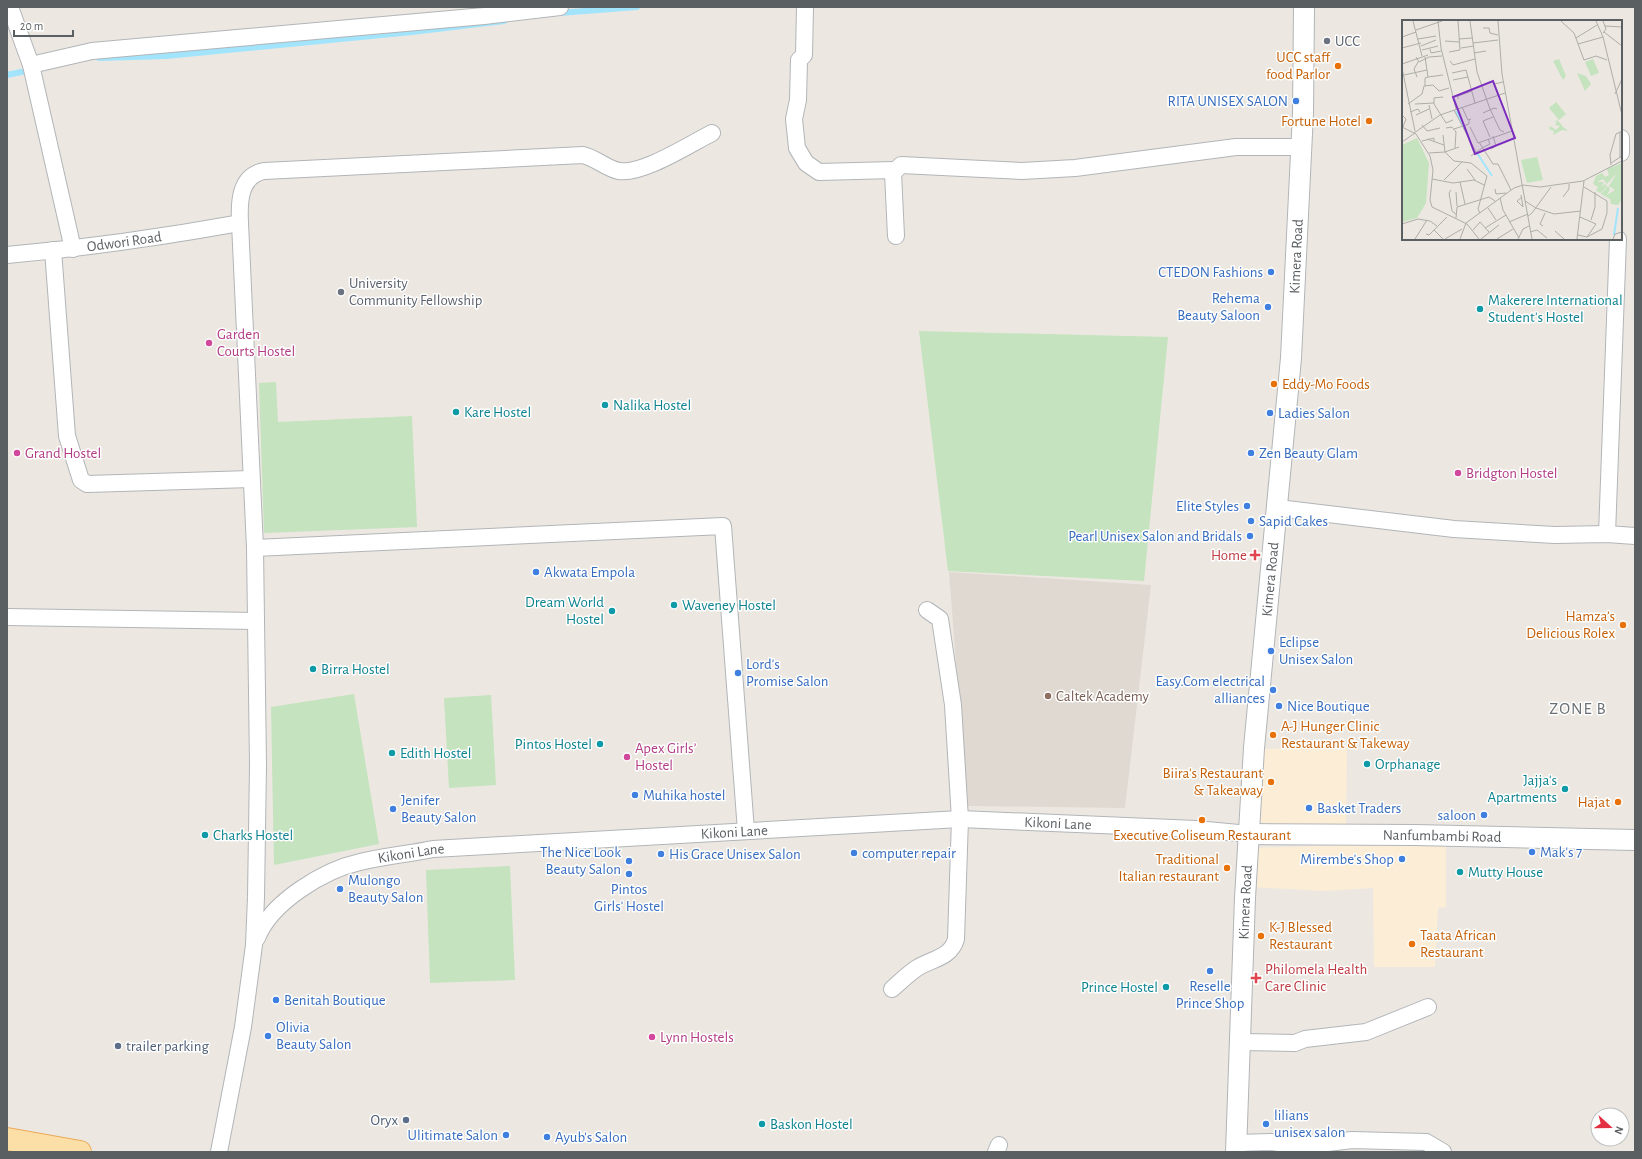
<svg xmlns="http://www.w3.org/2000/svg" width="1642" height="1159" viewBox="0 0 1642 1159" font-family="'Alegreya Sans',sans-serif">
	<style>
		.commercial { fill: #fcedd6 }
		.education { fill: #dfd9d2 }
		.green { fill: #c4e3be }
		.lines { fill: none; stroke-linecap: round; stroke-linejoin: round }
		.stream { stroke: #a1e4fc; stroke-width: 6 }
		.minor-casing { stroke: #b2b5b8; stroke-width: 18 }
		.tertiary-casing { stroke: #b2b5b8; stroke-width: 22 }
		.primary-casing { stroke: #ecaa5a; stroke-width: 24 }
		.minor { stroke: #fff; stroke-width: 16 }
		.tertiary { stroke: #fff; stroke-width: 20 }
		.primary { stroke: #fcdfa6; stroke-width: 22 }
		.worship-dot { fill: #6b7280; stroke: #fff; stroke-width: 1.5 }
		.food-dot { fill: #e8710a; stroke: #fff; stroke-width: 1.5 }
		.shop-dot { fill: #3f7fe0; stroke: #fff; stroke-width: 1.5 }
		.culture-dot { fill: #0f9aa8; stroke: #fff; stroke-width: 1.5 }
		.hotel-dot { fill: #d1479c; stroke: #fff; stroke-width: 1.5 }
		.health-dot { fill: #e0444e; stroke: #fff; stroke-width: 1.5 }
		.education-dot { fill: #8d6e63; stroke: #fff; stroke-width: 1.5 }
		.service-dot { fill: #5c6f8a; stroke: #fff; stroke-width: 1.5 }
		.labels { text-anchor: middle; stroke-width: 3; stroke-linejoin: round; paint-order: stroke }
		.worship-label { font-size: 15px; fill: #5b616d; stroke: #fff; text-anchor: start }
		.food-label { font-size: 15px; fill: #c56008; stroke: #fff; text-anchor: end }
		.shop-label { font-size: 15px; fill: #366cbe; stroke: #fff; text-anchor: start }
		.street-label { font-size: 15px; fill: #5a5f62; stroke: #fff }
		.culture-label { font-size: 15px; fill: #0d838f; stroke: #fff; text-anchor: start }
		.hotel-label { font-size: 15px; fill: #b23c85; stroke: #fff; text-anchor: start }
		.health-label { font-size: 15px; fill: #be3a42; stroke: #fff; text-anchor: end }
		.education-label { font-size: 15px; fill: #785e54; stroke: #fff; text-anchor: start }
		.service-label { font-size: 15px; fill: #4e5e75; stroke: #fff; text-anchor: start }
		.quarter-label { font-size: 17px; letter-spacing: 1px; fill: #6b7174; stroke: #fff }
		.inset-river { fill: none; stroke: #a1e4fc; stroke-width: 2 }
		.inset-road { fill: none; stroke: #aeadaa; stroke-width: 1 }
		.view { fill: #7b2cbf; fill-opacity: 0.15; stroke: #7b2cbf; stroke-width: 2 }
		.inset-edge { fill: none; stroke: #5a5f62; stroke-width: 2 }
	</style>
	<rect width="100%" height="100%" fill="#ece8e1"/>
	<!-- commercial -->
	<g class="commercial">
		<polygon points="1347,747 1346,827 1255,829 1260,749"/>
		<polygon points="1374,844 1446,846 1446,907 1438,908 1435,967 1374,967 1373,888 1323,891 1251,887 1251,848"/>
	</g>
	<!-- education -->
	<polygon class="education" points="949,572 1151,585 1125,808 967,806"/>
	<!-- green -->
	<g class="green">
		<polygon points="919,331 1168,337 1144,581 948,571"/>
		<polygon points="276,382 278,422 412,416 417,527 264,533 259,383"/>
		<polygon points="354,694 379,844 274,865 271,707"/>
		<polygon points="491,695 496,785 449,788 444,698"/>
		<polygon points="510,866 515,980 430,983 426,870"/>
	</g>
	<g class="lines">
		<!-- stream -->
		<g class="stream">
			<polyline points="559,13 637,7"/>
			<polyline points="99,58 166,56 412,32 504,21"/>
			<polyline points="7,75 31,70"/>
		</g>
		<!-- minor casing -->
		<g class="minor-casing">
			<g id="minor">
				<polyline points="10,7 31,65 73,249"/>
				<polyline points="805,7 804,55 799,60 798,100 794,119 797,148 806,163 819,172 894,170"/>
				<polyline points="31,65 92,51 484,16 560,7"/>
				<polyline points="1621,138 1621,153"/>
				<polyline points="896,236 893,173 901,165 1022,171 1075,168 1236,147 1301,147"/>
				<polyline points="53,250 67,436 81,480 87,484 251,479"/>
				<path id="s1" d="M 7,255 C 85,248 163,237 240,223"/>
				<polyline points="1278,508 1454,529 1555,535 1607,534 1635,536"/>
				<polyline points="1607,534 1618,239"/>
				<polyline points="255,548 723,526 746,831"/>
				<polyline points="7,617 256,621"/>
				<path id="s2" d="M 257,938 C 271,902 324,870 360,862 C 384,856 409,854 433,849 L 960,819 L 1196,829 L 1249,834"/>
				<path d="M 892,989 C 900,982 908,974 917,968 C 931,959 951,958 956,939 L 960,819 L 953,705 L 940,619 L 927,610"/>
				<polyline points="1241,1042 1295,1043 1305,1039 1366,1032 1428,1007"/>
				<polyline points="1237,1143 1271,1142 1303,1146 1352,1140 1426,1142 1443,1152"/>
				<path d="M 219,1152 L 243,1027 L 254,945 L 256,897 L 258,765 L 255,548 L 240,223 C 239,203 239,176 264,171 L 583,155 C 596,158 607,169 619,171 C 642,175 690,144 712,133"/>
				<polyline points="996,1152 999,1145"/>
			</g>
		</g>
		<!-- tertiary casing -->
		<g class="tertiary-casing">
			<g id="tertiary">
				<path id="s3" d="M 1249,834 L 1415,835 L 1635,840"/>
				<path id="s4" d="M 1236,1152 L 1245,898 L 1254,748 L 1291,358 L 1303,113 L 1304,7"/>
			</g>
		</g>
		<!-- primary casing -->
		<g class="primary-casing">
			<polyline id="primary" points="7,1139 80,1152"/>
		</g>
		<!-- minor -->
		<use href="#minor" class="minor"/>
		<!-- tertiary -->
		<use href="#tertiary" class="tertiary"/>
		<!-- primary -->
		<use href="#primary" class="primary"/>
	</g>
	<!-- markers -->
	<g class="worship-dot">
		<circle cx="1327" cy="41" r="4"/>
		<circle cx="341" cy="292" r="4"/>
	</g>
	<g class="food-dot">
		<circle cx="1338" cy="66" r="4"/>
		<circle cx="1369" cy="121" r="4"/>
		<circle cx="1274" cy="384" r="4"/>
		<circle cx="1623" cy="625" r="4"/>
		<circle cx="1273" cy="735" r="4"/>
		<circle cx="1271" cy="782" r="4"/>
		<circle cx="1618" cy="802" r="4"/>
		<circle cx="1202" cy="820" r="4"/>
		<circle cx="1227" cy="868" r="4"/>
		<circle cx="1261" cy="936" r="4"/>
		<circle cx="1412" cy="944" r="4"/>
	</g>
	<g class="shop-dot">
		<circle cx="1296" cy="101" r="4"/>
		<circle cx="1271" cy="272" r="4"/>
		<circle cx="1268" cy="307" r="4"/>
		<circle cx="1270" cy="413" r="4"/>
		<circle cx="1251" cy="453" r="4"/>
		<circle cx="1247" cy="506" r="4"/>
		<circle cx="1251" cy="521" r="4"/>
		<circle cx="1250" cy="536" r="4"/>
		<circle cx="536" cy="572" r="4"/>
		<circle cx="1271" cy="651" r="4"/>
		<circle cx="738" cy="673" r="4"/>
		<circle cx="1273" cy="690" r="4"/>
		<circle cx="1279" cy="706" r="4"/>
		<circle cx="635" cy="795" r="4"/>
		<circle cx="1309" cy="808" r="4"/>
		<circle cx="393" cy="809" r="4"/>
		<circle cx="1484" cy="815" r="4"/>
		<circle cx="1532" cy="852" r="4"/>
		<circle cx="854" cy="853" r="4"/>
		<circle cx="661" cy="854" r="4"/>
		<circle cx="1402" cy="859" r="4"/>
		<circle cx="629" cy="861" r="4"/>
		<circle cx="629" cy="874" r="4"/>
		<circle cx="340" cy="889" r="4"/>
		<circle cx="1210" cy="971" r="4"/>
		<circle cx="276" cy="1000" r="4"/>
		<circle cx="268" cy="1036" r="4"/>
		<circle cx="1266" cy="1124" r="4"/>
		<circle cx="506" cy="1135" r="4"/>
		<circle cx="547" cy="1137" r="4"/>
	</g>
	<g class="culture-dot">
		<circle cx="1480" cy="309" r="4"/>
		<circle cx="605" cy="405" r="4"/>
		<circle cx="456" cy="412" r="4"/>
		<circle cx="674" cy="605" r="4"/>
		<circle cx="612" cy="611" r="4"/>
		<circle cx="313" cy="669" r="4"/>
		<circle cx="600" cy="744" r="4"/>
		<circle cx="392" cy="753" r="4"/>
		<circle cx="1367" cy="764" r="4"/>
		<circle cx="1565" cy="789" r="4"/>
		<circle cx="205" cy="835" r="4"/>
		<circle cx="1460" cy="872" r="4"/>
		<circle cx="1166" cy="987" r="4"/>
		<circle cx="762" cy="1124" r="4"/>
	</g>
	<g class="hotel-dot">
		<circle cx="209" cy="343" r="4"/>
		<circle cx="17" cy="453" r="4"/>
		<circle cx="1458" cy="473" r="4"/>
		<circle cx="627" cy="757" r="4"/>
		<circle cx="652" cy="1037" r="4"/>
	</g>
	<g class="health-dot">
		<path d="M1253 549h4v4h4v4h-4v4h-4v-4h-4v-4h4z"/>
		<path d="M1254 972h4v4h4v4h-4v4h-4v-4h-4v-4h4z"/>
	</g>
	<circle class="education-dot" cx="1048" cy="696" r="4"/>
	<g class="service-dot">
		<circle cx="118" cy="1046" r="4"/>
		<circle cx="406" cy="1120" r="4"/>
	</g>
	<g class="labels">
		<!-- worship labels -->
		<g class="worship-label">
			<text x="1335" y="46">UCC</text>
			<text x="349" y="288">University<tspan x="349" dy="17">Community Fellowship</tspan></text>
		</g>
		<!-- food labels -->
		<g class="food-label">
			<text x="1330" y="62">UCC staff<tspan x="1330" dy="17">food Parlor</tspan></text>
			<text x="1361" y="126">Fortune Hotel</text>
			<text x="1282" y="389" text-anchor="start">Eddy-Mo Foods</text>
			<text x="1615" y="621">Hamza’s<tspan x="1615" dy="17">Delicious Rolex</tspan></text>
			<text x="1281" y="731" text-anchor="start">A-J Hunger Clinic<tspan x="1281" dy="17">Restaurant &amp; Takeway</tspan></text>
			<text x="1263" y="778">Biira's Restaurant<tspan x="1263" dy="17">&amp; Takeaway</tspan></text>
			<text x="1610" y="807">Hajat</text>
			<text x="1202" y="840" text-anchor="middle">Executive Coliseum Restaurant</text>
			<text x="1219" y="864">Traditional<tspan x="1219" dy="17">Italian restaurant</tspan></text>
			<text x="1269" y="932" text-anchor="start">K-J Blessed<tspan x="1269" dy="17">Restaurant</tspan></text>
			<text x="1420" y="940" text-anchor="start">Taata African<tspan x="1420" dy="17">Restaurant</tspan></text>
		</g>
		<!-- shop labels -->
		<g class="shop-label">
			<text x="1288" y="106" text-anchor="end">RITA UNISEX SALON</text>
			<text x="1263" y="277" text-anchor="end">CTEDON Fashions</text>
			<text x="1260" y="303" text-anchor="end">Rehema<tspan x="1260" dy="17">Beauty Saloon</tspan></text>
			<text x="1278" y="418">Ladies Salon</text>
			<text x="1259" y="458">Zen Beauty Glam</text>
			<text x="1239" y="511" text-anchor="end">Elite Styles</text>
			<text x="1259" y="526">Sapid Cakes</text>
			<text x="1242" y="541" text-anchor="end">Pearl Unisex Salon and Bridals</text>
			<text x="544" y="577">Akwata Empola</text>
			<text x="1279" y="647">Eclipse<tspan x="1279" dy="17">Unisex Salon</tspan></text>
			<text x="746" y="669">Lord's<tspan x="746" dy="17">Promise Salon</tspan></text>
			<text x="1265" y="686" text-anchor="end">Easy.Com electrical<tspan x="1265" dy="17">alliances</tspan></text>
			<text x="1287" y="711">Nice Boutique</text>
			<text x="643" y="800">Muhika hostel</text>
			<text x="401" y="805">Jenifer<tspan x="401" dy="17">Beauty Salon</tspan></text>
			<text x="1317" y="813">Basket Traders</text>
			<text x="1476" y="820" text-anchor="end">saloon</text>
			<text x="621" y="857" text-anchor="end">The Nice Look<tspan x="621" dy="17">Beauty Salon</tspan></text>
			<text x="1540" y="857">Mak's 7</text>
			<text x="862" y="858">computer repair</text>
			<text x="669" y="859">His Grace Unisex Salon</text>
			<text x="1394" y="864" text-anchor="end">Mirembe's Shop</text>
			<text x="348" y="885">Mulongo<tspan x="348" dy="17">Beauty Salon</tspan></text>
			<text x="629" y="894" text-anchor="middle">Pintos<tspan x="629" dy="17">Girls' Hostel</tspan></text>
			<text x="1210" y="991" text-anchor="middle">Reselle<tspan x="1210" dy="17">Prince Shop</tspan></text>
			<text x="284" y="1005">Benitah Boutique</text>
			<text x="276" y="1032">Olivia<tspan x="276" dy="17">Beauty Salon</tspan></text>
			<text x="1274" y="1120">lilians<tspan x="1274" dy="17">unisex salon</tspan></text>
			<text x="498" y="1140" text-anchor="end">Ulitimate Salon</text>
			<text x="555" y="1142">Ayub's Salon</text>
		</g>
		<!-- street labels -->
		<g class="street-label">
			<text dy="5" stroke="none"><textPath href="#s1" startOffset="118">Odwori Road</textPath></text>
			<text dy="5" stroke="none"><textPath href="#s4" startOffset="898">Kimera Road</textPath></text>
			<text dy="5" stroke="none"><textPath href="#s4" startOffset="574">Kimera Road</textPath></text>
			<text dy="5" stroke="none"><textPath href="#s2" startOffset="832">Kikoni Lane</textPath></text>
			<text dy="5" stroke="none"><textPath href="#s2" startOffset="508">Kikoni Lane</textPath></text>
			<text dy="5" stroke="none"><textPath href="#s3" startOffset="193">Nanfumbambi Road</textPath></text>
			<text dy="5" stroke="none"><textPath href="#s2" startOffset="184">Kikoni Lane</textPath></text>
			<text dy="5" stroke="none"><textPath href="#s4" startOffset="250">Kimera Road</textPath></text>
		</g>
		<!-- culture labels -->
		<g class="culture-label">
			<text x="1488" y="305">Makerere International<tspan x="1488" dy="17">Student's Hostel</tspan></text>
			<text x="613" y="410">Nalika Hostel</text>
			<text x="464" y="417">Kare Hostel</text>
			<text x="604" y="607" text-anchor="end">Dream World<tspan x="604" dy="17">Hostel</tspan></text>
			<text x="682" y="610">Waveney Hostel</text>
			<text x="321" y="674">Birra Hostel</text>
			<text x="592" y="749" text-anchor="end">Pintos Hostel</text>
			<text x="400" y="758">Edith Hostel</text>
			<text x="1375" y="769">Orphanage</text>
			<text x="1557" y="785" text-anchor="end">Jajja's<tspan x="1557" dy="17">Apartments</tspan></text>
			<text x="213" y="840">Charks Hostel</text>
			<text x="1468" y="877">Mutty House</text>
			<text x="1158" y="992" text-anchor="end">Prince Hostel</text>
			<text x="770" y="1129">Baskon Hostel</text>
		</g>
		<!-- hotel labels -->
		<g class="hotel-label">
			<text x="217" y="339">Garden<tspan x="217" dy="17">Courts Hostel</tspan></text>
			<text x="25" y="458">Grand Hostel</text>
			<text x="1466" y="478">Bridgton Hostel</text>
			<text x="635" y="753">Apex Girls’<tspan x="635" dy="17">Hostel</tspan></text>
			<text x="660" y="1042">Lynn Hostels</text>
		</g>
		<!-- health labels -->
		<g class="health-label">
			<text x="1247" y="560">Home</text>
			<text x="1265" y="974" text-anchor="start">Philomela Health<tspan x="1265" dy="17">Care Clinic</tspan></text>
		</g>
		<!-- education labels -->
		<g class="education-label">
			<text x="1056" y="701">Caltek Academy</text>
		</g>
		<!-- service labels -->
		<g class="service-label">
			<text x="126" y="1051">trailer parking</text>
			<text x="398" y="1125" text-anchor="end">Oryx</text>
		</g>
		<!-- quarter labels -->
		<g class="quarter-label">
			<text x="1578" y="714">ZONE B</text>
		</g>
	</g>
	<!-- overview -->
	<g transform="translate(1402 20)">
		<rect width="220" height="220" fill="#ece8e1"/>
		<path d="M 157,39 L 164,56 L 161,60 L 151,41 ZM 191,39 L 197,53 L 189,56 L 183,42 ZM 175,53 L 184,56 L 189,64 L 183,71 ZM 154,82 L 164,94 L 157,100 L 147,88 ZM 152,97 L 160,105 L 160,106 L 166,111 L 160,110 L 151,115 L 152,111 L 147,109 L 148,106 L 154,110 L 158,106 L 153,105 L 155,101 L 151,103 L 155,100 ZM 15,118 L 27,143 L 24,183 L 15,198 L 0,202 L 0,125 ZM 135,137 L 141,160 L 125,163 L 119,140 ZM 220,143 L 220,179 L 216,185 L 209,184 L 208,179 L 199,174 L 206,166 L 208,169 L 205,175 L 213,170 L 207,166 L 215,153 L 205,164 L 201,159 L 195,162 L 202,162 L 199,167 L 203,164 L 205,166 L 199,173 L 194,171 L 196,167 L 191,164 L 194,156 L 200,153 L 203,157 L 207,155 L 205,149 Z" fill="#c4e3be"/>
		<path class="inset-river" d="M 54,91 L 64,111M 75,133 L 90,156M 212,215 L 216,188"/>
		<path class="inset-road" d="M 11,1 L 20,36M 36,1 L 39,28 L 54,89M 68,1 L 75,52 L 88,89 L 98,110 L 102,112M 96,1 L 100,54 L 130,219M 159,1 L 172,13 L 182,40 L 194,36 L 205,40M 194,1 L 201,17 L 220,95M 201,1 L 204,9 L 201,13M 203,6 L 220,7M 81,8 L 87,8 L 88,13 L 96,15M 14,10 L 40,1M 202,12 L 220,26M 0,17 L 14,12M 174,18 L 195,5M 16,19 L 34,16M 57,19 L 70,18M 43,21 L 57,22M 71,23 L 96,20M 176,24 L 201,17M 19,26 L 34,20M 0,28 L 19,23M 59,28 L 72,26M 28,29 L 29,33 L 39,31M 20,30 L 36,26M 47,32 L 58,30 L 56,1M 72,33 L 84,31M 14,37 L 17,42 L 27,37 L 40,36M 23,37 L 25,50M 48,41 L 51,45 L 73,39M 0,44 L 26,35M 0,48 L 13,111M 50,53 L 64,50 L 73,83M 2,55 L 25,50 L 26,57 L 23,58 L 23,66M 15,57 L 12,49 L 16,42M 26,57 L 41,55M 51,60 L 66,57M 213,74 L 220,59M 96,75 L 92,64 L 101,62M 41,77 L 32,78 L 32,84 L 44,103 L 51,100M 56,79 L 56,76 L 70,71M 6,84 L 20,74 L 22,66 L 31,65 L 37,71 L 47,68M 13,84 L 32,83M 27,85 L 30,99M 60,87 L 66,100 L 69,99M 52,90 L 74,132M 8,92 L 16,89 L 18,92M 81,93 L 92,88 L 95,89M 0,95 L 4,99 L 1,107M 14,95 L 27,89M 20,105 L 25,111 L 38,108M 0,107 L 14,114 L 28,136 L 31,150 L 28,180 L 30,187 L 65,204 L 77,219M 68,107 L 76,123 L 110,111M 44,108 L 50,107 L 54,112 L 53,128M 52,109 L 67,104 L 67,100M 12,113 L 38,95 L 103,73M 41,115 L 43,132M 88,117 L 81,101 L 91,97M 25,119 L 42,125M 20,121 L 32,118 L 32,121M 0,122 L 13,113M 77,122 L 91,144 L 96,144 L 109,170M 80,128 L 88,124 L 86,119M 89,129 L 94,126 L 91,116M 43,132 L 57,127M 27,133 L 43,132 L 52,141 L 69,143 L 85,156 L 76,189 L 78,193M 69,136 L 80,128M 218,138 L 218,112M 209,143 L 220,136M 209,145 L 208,135 L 214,114 L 220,111M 65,149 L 73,160M 30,159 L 51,163 L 72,160 L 82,165M 42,160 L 60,142M 58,162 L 63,184M 182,167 L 205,181 L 205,193 L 200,209 L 185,217M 93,169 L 94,174 L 104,173M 49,170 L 47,173 L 50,191 L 55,195M 54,172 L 55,186M 119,175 L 121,187M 120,177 L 115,181 L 121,187M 161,177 L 167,169 L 167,164M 98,178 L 101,190 L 117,218M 123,181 L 134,188M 86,188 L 94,200M 134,188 L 152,194 L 179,191M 126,196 L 130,193 L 149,167M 54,198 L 55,187 L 87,177 L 93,181M 189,200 L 193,187 L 193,172M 107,202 L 126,194M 0,204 L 16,199 L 28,201 L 35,206M 141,206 L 138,204 L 143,193M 83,208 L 104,195M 32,210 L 41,219M 71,210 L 78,202 L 87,212M 153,211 L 162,219M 128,212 L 135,210 L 145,218M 24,214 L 27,215 L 45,197M 176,215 L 185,217 L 194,204 L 178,197M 13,219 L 25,200M 43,219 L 60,209M 58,219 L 64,203 L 112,168 L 121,165 L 138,167 L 181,161 L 220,141M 79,219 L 97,205M 95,219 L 111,209M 116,219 L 121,209 L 127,206M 175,219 L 182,161M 211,219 L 213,214 L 220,212"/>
		<path class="view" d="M 91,61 L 113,118 L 73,134 L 51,77 Z"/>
		<rect width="220" height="220" class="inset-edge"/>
	</g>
	<!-- border -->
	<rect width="1642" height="1159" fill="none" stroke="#5a5f62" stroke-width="16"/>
	<!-- north arrow -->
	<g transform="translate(1610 1127) rotate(111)"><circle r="19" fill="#ffffff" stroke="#bdbfc0"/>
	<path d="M0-3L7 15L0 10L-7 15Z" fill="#e33042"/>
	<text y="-6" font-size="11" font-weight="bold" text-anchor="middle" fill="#5a5f62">N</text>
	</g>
	<!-- scale -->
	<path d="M14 30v6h59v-6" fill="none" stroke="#5a5f62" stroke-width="2"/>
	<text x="20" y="30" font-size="12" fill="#5a5f62" stroke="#ffffff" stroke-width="3" paint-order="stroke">20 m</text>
</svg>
